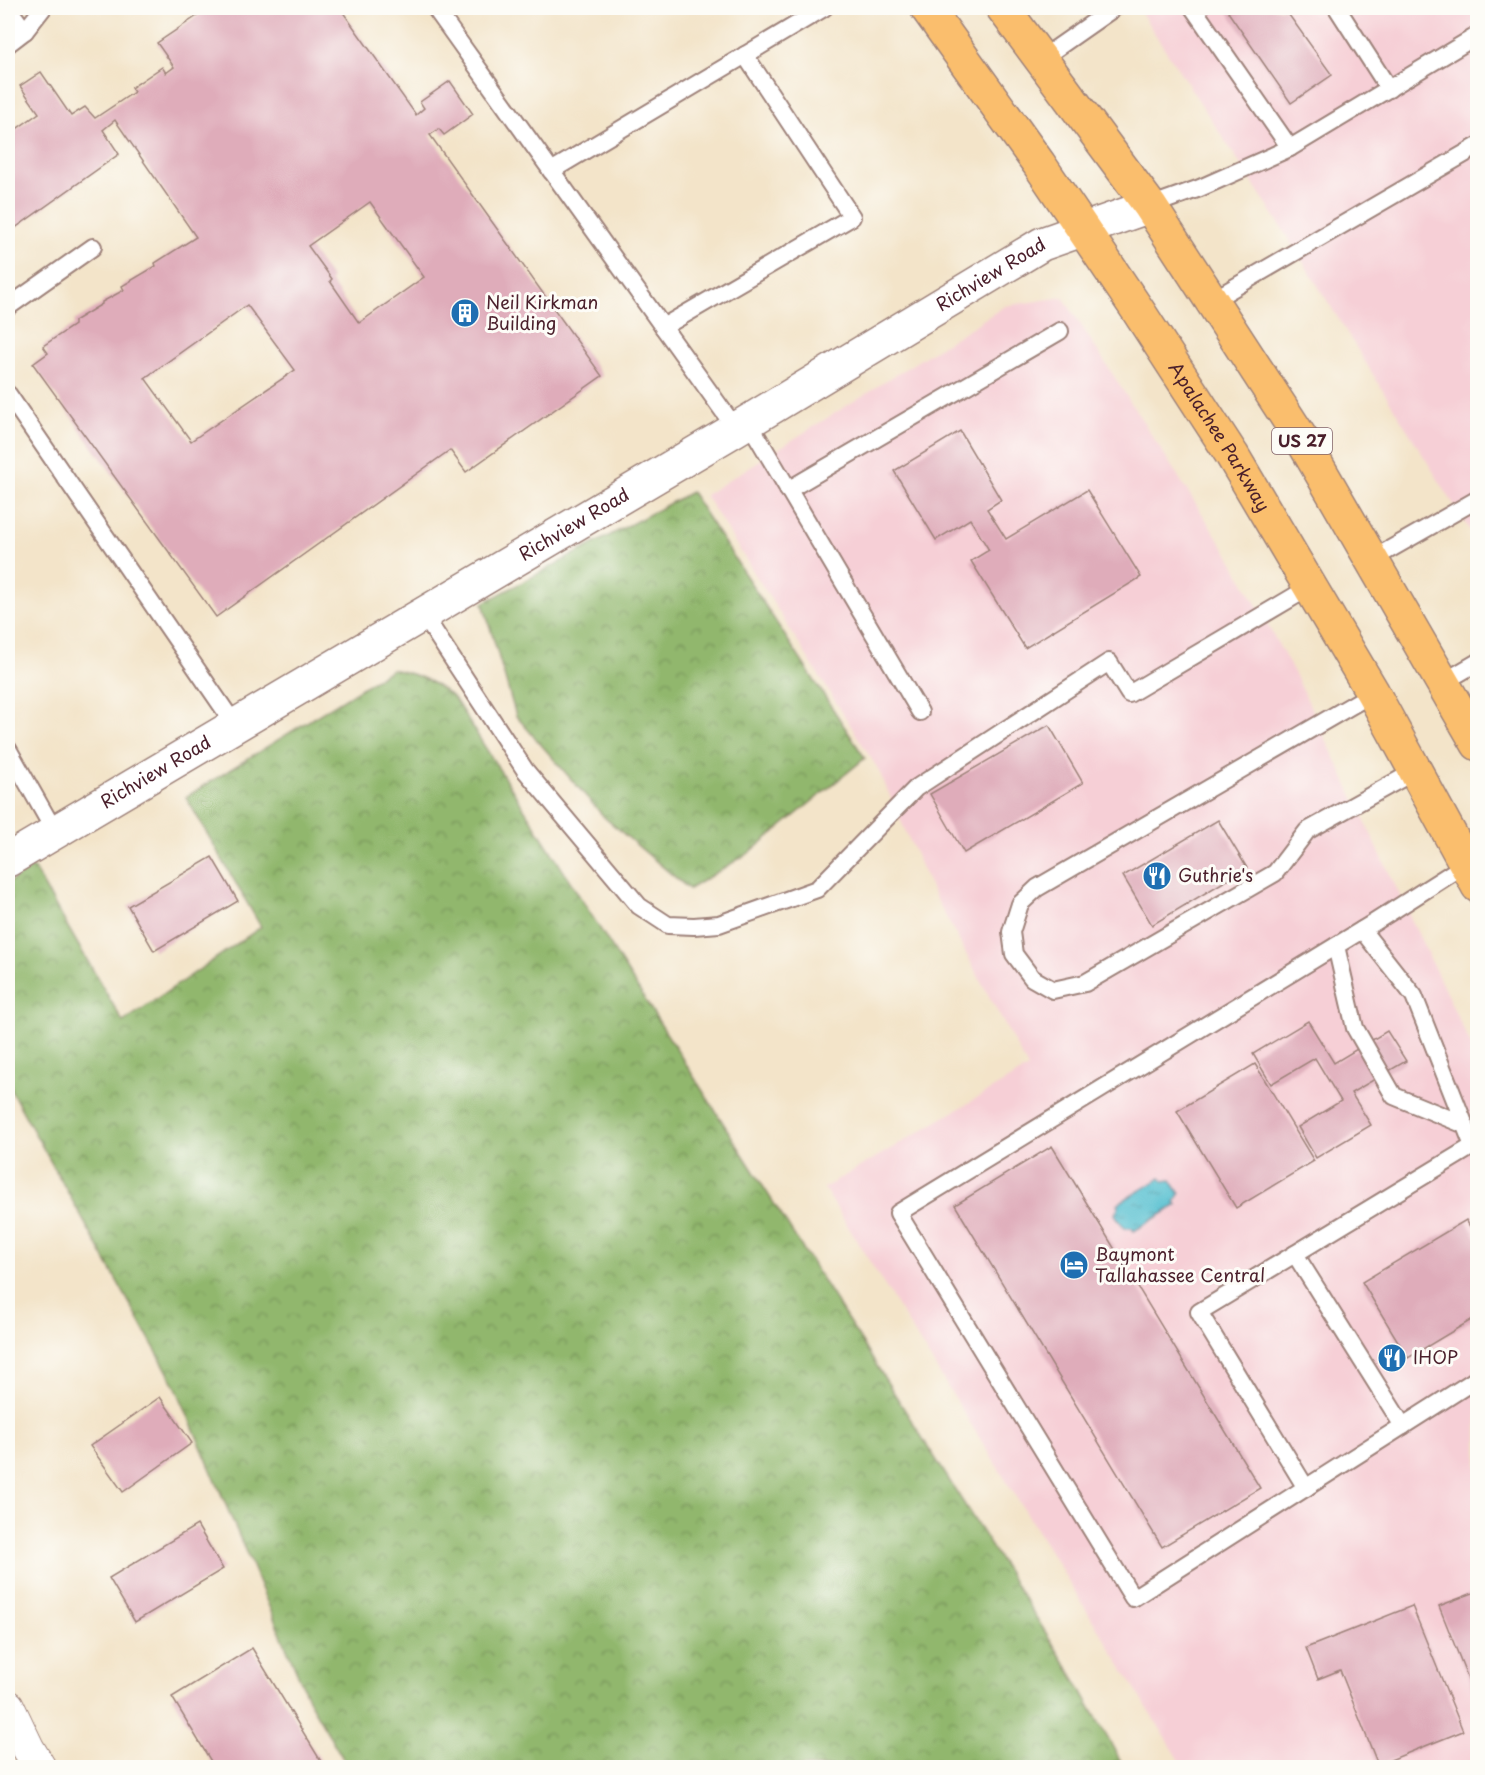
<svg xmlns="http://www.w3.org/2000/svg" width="1485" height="1775" viewBox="0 0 1485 1775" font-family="'Playpen Sans',sans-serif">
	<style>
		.built { fill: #f6cfd6 }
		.forest { fill: url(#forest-crowns); stroke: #6e6b4c; stroke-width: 1.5 }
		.water { fill: url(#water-ripples); stroke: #506f7e; stroke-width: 1.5 }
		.building { fill: #dfacba; fill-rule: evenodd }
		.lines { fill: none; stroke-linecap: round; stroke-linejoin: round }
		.service-casing { stroke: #9e827a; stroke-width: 20 }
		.minor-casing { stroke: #9e827a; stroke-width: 34 }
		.tertiary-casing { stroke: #9e827a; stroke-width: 36 }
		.primary-casing { stroke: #9e827a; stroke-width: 36 }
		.service { stroke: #fff; stroke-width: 16 }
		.minor { stroke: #fff; stroke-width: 32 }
		.tertiary { stroke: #fff; stroke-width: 33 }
		.primary { stroke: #fabe6d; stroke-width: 33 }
		.labels { text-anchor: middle; stroke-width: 6; stroke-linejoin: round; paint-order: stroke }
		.shield { fill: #fdfcf7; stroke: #806168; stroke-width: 1.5 }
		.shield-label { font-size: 16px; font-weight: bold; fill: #4a1f2b }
		.street-label { font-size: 18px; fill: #4a1f2b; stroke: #fdfcf7 }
		.poi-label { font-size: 18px; fill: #4a1f2b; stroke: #fdfcf7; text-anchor: start }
	</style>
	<defs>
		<pattern id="forest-crowns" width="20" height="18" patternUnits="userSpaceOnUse" patternTransform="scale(1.5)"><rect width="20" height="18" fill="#91b76d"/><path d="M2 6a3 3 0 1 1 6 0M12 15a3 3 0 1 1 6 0" fill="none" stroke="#78945a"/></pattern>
		<pattern id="water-ripples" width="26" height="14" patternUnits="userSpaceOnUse" patternTransform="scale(1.5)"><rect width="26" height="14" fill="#55bfd0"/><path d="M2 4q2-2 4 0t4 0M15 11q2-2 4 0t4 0" fill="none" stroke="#489ba9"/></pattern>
	</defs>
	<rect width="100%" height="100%" fill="#fdfcf7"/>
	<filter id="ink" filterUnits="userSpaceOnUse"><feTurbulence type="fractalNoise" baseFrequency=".0167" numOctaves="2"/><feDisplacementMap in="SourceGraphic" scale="12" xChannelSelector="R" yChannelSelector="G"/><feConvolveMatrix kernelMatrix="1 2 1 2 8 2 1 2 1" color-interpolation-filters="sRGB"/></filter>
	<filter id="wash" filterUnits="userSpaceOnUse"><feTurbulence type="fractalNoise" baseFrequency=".008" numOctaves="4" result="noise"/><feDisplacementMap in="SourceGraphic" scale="24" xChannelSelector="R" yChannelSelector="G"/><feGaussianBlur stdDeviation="1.35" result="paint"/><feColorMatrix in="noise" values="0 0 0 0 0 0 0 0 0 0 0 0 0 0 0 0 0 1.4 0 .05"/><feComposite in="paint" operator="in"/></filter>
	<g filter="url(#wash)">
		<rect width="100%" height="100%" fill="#f3e4c9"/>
		<!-- built -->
		<g class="built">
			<polygon points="1138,8 1477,8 1477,542 1277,220"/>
			<polygon points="1063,297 1230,557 1296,676 1477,1058 1477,1767 1184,1767 824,1188 1028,1068 932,891 878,769 705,495 1005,306"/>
		</g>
		<!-- forest -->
		<g class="forest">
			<polygon points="691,492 865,758 749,853 689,889 605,818 516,716 483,603"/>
			<path d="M 392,669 C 420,675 431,680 454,698 L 1070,1671 L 1124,1767 L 348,1767 L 310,1703 L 175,1385 L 8,1085 L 8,883 L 33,867 L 123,1022 L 261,927 L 186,797 Z"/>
		</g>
		<!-- water -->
		<polygon class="water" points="1161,1178 1163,1181 1171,1180 1180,1194 1175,1202 1177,1205 1134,1231 1132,1228 1124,1228 1115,1214 1119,1206 1117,1204"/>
		<g id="blocks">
			<!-- building -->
			<g class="building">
				<path d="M 209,8 L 340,8 L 416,115 L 424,108 L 420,102 L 450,81 L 473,114 L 444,135 L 439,129 L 430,135 L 602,376 L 466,472 L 450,450 L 216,617 L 33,364 L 48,353 L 43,346 L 74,325 L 74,321 L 102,304 L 102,302 L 124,290 L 122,286 L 156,266 L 155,263 L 196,237 L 115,120 L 103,130 L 119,154 L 8,233 L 8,135 L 39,113 L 20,86 L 41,72 L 71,116 L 85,107 L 95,118 L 134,92 L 131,88 L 162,67 L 166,73 L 174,67 L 157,43 ZM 370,202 L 424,277 L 359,323 L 330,281 L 332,279 L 308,246 ZM 247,305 L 295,370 L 191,441 L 145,378 Z"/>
				<polygon points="1234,8 1284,8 1332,75 1291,103 1228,12"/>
				<polygon points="960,431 1001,500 987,509 1006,539 1087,490 1141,577 1025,648 971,561 989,550 970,519 936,540 894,471"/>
				<polygon points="1049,725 1083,783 964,853 930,794"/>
				<polygon points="1218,820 1247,868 1152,925 1123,876"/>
				<polygon points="212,857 238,901 154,951 128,906"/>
				<polygon points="1308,1021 1334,1063 1387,1031 1406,1061 1351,1093 1371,1125 1316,1158 1298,1127 1341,1101 1315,1058 1271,1084 1253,1054"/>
				<polygon points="1255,1064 1314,1161 1236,1208 1177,1111"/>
				<polygon points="1052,1146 1260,1488 1162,1547 955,1205"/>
				<polygon points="1466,1220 1478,1239 1478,1316 1408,1358 1362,1282"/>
				<polygon points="160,1397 192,1443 123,1492 90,1446"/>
				<polygon points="197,1525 223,1569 135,1622 109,1578"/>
				<polygon points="1478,1591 1478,1701 1477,1701 1439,1606"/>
				<polygon points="1412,1606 1463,1731 1378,1765 1340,1670 1318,1679 1306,1648"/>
				<polygon points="252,1648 325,1768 215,1768 172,1697"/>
			</g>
		</g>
	</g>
	<g filter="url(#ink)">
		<use href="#blocks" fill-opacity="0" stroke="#9e827a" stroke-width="1.5"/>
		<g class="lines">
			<!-- service casing -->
			<g class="service-casing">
				<g id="service">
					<polyline points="8,8 25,31"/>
					<polyline points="435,8 736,429"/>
					<polyline points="1193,8 1290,148"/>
					<polyline points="1337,8 1389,89"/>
					<polyline points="8,44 25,31 43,8"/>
					<polyline points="1041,59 1114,8"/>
					<polyline points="551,171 824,8"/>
					<polyline points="1150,206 1200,188 1290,148 1478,35"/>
					<polyline points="1211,301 1478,146"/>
					<polyline points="8,307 93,247"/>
					<polyline points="663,327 852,217 745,55"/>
					<polyline points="8,394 235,725"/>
					<polyline points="748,421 920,712"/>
					<polyline points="788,490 1060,331"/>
					<polyline points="1371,560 1478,499"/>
					<polyline points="423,614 525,770 639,906 668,925 694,926 719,924 817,889 916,788 1109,662 1129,694 1310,587"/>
					<polyline points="1442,683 1478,662"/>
					<polyline points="1373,693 1037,888 1020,904 1011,932 1014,954 1032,978 1053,990 1085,983 1275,873 1307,831 1415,771"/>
					<polyline points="8,749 55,832"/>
					<polyline points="1466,864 1375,922 898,1213 1133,1598 1478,1378"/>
					<polyline points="1362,930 1414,996 1473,1146"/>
					<polyline points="1336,946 1355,1028 1394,1096 1465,1125"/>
					<polyline points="1295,1254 1403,1426"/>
					<polyline points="1306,1488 1199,1312 1478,1143"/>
				</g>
			</g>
			<!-- minor casing -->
			<g class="minor-casing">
				<polyline id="minor" points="8,1706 28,1748 40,1768"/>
			</g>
			<!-- tertiary casing -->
			<g class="tertiary-casing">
				<g id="tertiary">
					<path id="s1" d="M 8,860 L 736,429 L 1042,244 L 1150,206"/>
				</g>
			</g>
			<!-- primary casing -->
			<g class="primary-casing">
				<g id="primary">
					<path id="s2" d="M 927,8 L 1039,164 L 1137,309 L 1232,455 L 1373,693 L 1478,886"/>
					<polyline points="1003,8 1150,206 1304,443 1478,744"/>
				</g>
			</g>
			<!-- service -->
			<use href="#service" class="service"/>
			<!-- minor -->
			<use href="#minor" class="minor"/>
			<!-- tertiary -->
			<use href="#tertiary" class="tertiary"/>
			<!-- primary -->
			<use href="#primary" class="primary"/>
		</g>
	</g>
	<!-- icons -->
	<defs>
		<g id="building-disc" transform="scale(1.5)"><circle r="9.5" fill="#1f6fb2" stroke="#fdfcf7"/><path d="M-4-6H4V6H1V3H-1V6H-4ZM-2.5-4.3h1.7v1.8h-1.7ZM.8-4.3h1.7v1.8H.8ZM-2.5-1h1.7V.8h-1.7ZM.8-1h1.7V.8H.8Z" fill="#fff"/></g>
		<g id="restaurant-disc" transform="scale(1.5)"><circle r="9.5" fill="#1f6fb2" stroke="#fdfcf7"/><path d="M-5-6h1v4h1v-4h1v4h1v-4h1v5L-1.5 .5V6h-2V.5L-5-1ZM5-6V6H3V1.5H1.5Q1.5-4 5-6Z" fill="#fff"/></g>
		<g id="hotel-disc" transform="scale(1.5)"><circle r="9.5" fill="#1f6fb2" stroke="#fdfcf7"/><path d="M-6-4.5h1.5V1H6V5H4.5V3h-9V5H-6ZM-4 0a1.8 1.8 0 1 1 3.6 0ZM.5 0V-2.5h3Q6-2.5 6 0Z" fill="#fff"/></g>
	</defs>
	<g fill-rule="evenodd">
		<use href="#building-disc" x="465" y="313"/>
		<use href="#restaurant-disc" x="1157" y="876"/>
		<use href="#hotel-disc" x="1074" y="1265"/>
		<use href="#restaurant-disc" x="1392" y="1358"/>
	</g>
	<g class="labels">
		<!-- shield labels -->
		<rect class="shield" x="1272" y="428" width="60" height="26" rx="4.5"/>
		<g class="shield-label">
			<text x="1302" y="447">US 27</text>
		</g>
		<!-- street labels -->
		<g class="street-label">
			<text dy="6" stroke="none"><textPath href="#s1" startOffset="1144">Richview Road</textPath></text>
			<text dy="6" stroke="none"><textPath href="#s2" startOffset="519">Apalachee Parkway</textPath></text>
			<text dy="6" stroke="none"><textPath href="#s1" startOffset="658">Richview Road</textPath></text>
			<text dy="6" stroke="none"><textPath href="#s1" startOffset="172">Richview Road</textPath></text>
		</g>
		<!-- poi labels -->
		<g class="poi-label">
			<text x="486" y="309">Neil Kirkman<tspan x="486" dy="21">Building</tspan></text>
			<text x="1178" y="882">Guthrie's</text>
			<text x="1095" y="1261">Baymont<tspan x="1095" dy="21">Tallahassee Central</tspan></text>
			<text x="1413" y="1364">IHOP</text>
		</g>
	</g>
	<!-- margin -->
	<rect width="1485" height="1775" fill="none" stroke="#fdfcf7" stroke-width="30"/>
</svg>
